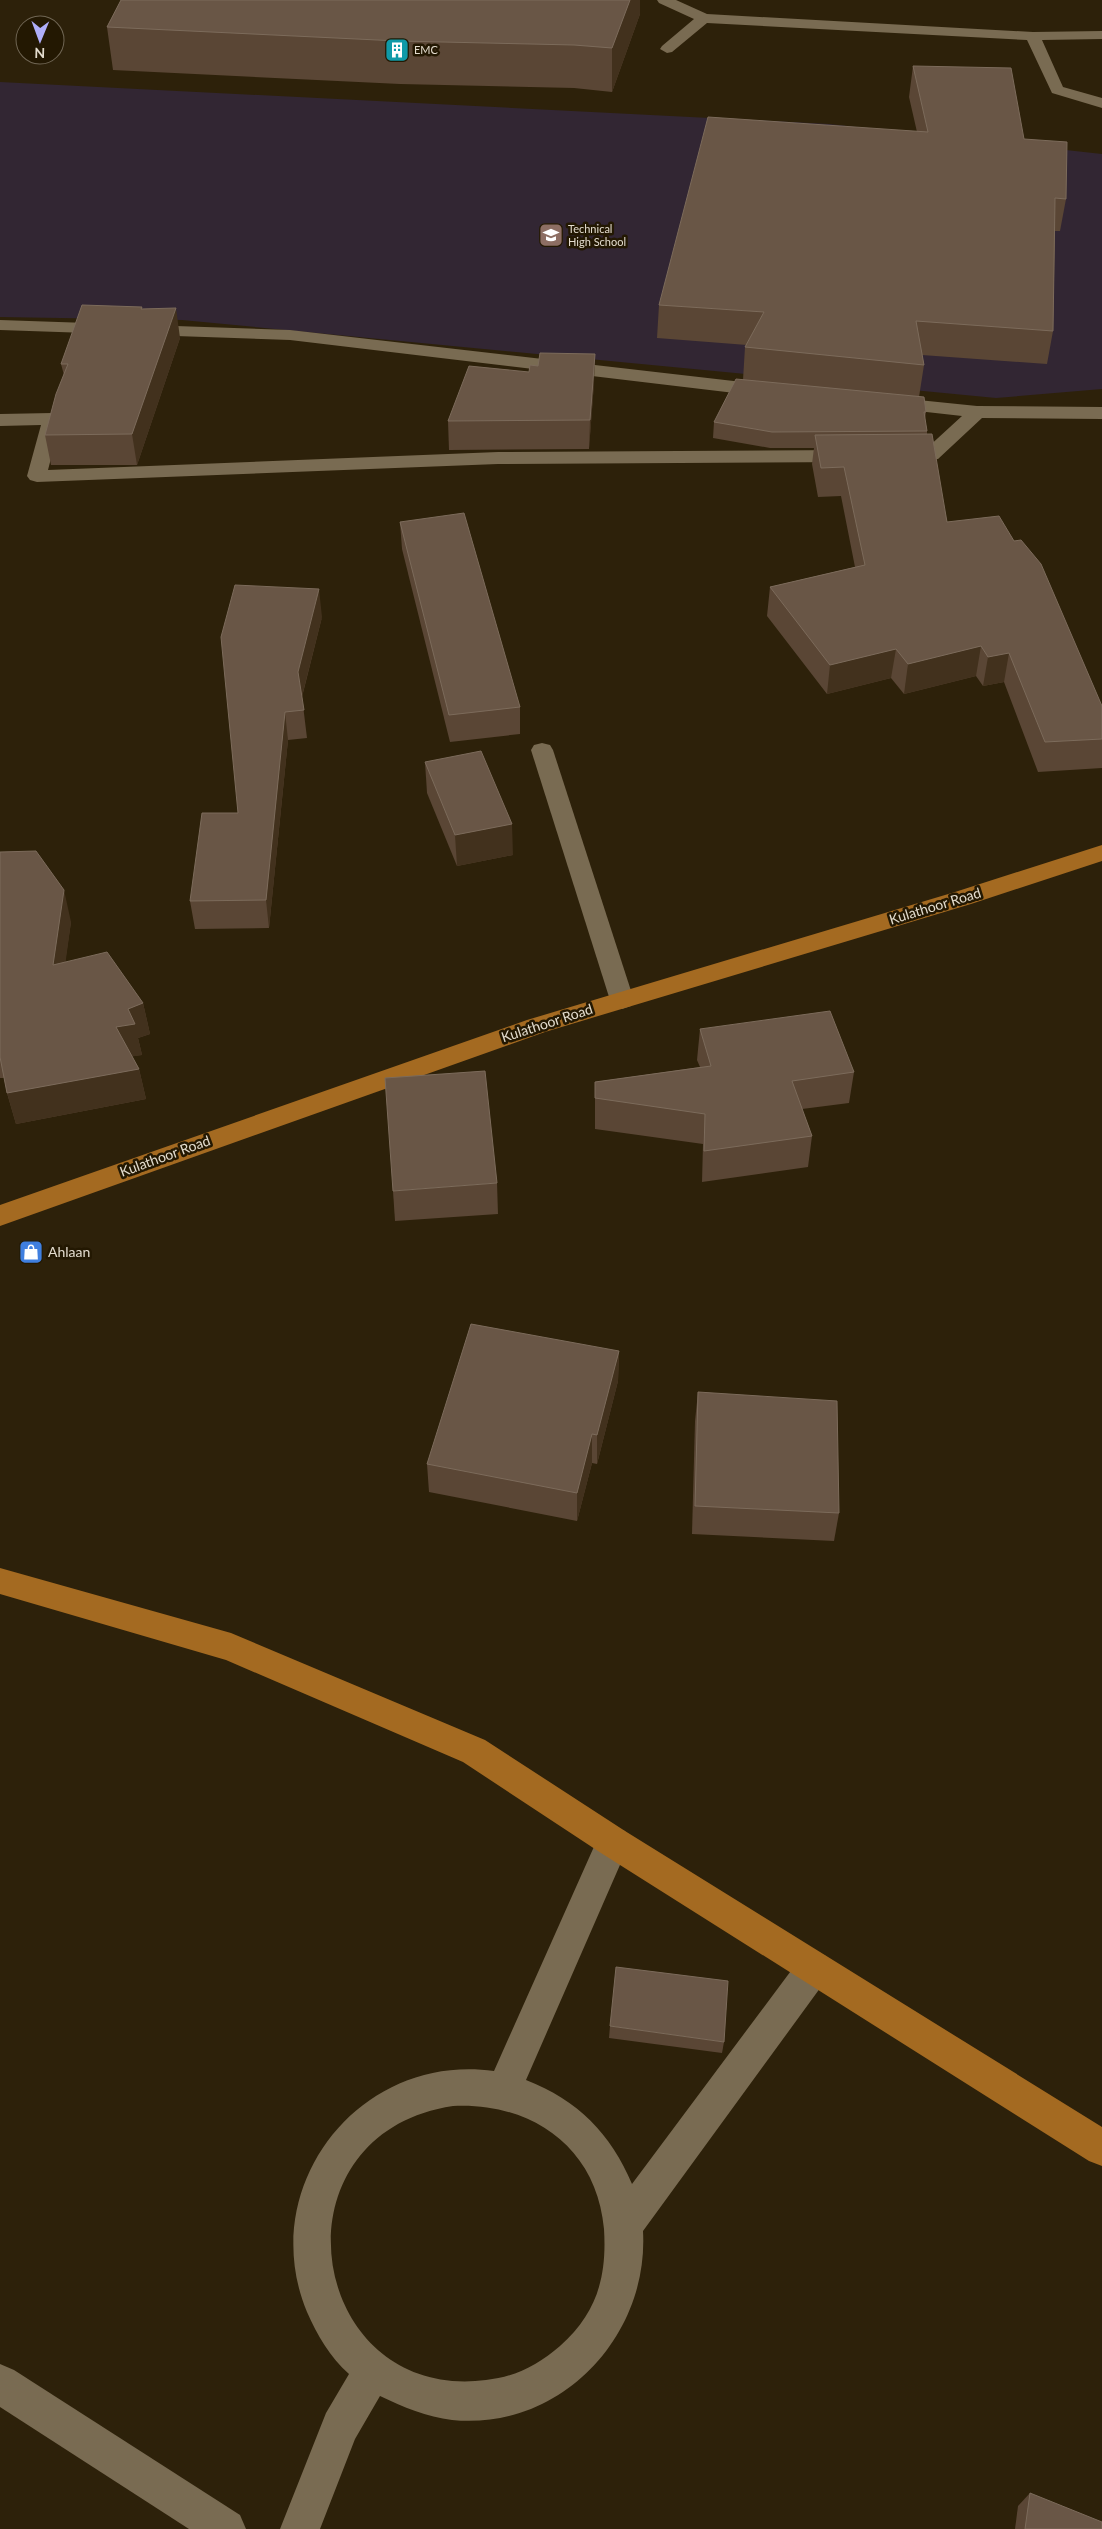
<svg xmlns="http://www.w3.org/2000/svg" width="1102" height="2529" viewBox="0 0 1102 2529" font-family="Lato,sans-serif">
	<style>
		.education { fill: #322633 }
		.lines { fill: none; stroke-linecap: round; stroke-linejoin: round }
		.minor { fill: #796b52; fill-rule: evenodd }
		.major { fill: #a46a21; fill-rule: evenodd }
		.wall { fill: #5a4635 }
		.shaded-wall { fill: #42311d }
		.building { fill: #695646; stroke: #7c6b5b }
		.labels { text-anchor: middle; stroke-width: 5; stroke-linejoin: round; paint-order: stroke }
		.far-poi-label { font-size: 11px; fill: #e3dcce; stroke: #231802; text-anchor: start }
		.street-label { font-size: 14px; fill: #e3dcce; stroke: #231802 }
		.poi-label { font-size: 14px; fill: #e3dcce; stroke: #231802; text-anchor: start }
	</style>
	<rect width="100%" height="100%" fill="#2d210a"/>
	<!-- education -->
	<polygon class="education" points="0,82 829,124 1102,154 1102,389 996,398 182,320 0,317"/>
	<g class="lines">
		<!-- minor -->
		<g class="minor">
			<polygon points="657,0 676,0 707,14 1033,32 1102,31 1102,39 1042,40 1063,87 1102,98 1102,108 1052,93 1027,40 707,23 672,52 667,53 660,49 662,46 694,19 659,3"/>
			<polygon points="0,320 290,330 769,385 776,387 778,391 776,395 769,397 290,340 0,330"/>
			<polygon points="889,397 977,406 1102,407 1102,419 982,418 938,459 899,462 892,460 889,456 892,452 926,449 962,416 882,407 880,403 882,399"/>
			<polygon points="52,413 59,415 61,419 48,470 498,452 851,450 858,452 861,456 858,460 851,462 498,464 37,482 30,480 27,476 41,425 0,426 0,414"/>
			<polygon points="542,743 550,745 553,750 634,1000 631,1006 622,1009 613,1006 610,1000 531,750 534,745"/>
			<path d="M 613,1826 L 625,1831 L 630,1842 L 526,2080 C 578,2100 611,2134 632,2184 L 802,1956 L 814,1951 L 826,1956 L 831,1968 L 826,1980 L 643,2231 C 649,2336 561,2431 452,2420 C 427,2417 403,2407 380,2396 L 355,2439 L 320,2529 L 280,2529 L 326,2413 L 349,2374 C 330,2357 317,2335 307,2312 C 255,2187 359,2052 494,2071 L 601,1831 ZM 453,2106 C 532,2102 597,2148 604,2229 C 607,2277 597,2313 560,2346 C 538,2365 515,2377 486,2380 C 307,2403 266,2134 453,2106 Z"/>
			<polygon points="0,2364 14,2370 240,2515 246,2529 189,2529 0,2407"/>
		</g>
		<!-- major -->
		<g class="major">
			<polygon points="1102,845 1102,861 971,904 545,1032 0,1226 0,1205 527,1020 955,892"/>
			<polygon points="0,1568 231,1633 485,1740 625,1831 1102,2127 1102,2166 1089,2161 601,1853 463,1762 226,1660 0,1594"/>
		</g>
	</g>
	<!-- wall -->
	<g class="wall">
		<polygon points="121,0 640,0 640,14 612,92 574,88 400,84 113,70 107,27"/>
		<polygon points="913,66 1024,139 1066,199 1060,231 1055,231 1053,331 1047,364 922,355 924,365 919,397 926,412 925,419 927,431 927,434 947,522 1102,706 1102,768 1038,772 1004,682 983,686 976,676 904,694 891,678 827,694 767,616 770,587 855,567 841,496 818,497 812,464 814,448 770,448 713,438 714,422 743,380 745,347 747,345 657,338 659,305 917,132 909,97"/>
		<polygon points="142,307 142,309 180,338 137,465 51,465 45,435 64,375 61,364"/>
		<polygon points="594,383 589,449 449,450 448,421"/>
		<polygon points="400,522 520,707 520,734 450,742 402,549"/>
		<polygon points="322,617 302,697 307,738 288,740 269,928 195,929 190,901 238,813"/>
		<polygon points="425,762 513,855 457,866 427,793"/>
		<polygon points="0,852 71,922 65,962 143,1003 150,1034 138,1038 142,1055 132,1056 139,1069 146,1099 16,1124 7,1093 4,1078 0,1078"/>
		<polygon points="700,1029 854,1072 849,1103 802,1109 812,1136 808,1167 702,1182 703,1144 595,1129 595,1082 700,1067 697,1060"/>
		<polygon points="497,1183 498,1214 395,1221 393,1191"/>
		<polygon points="619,1351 618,1381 597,1464 592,1463 577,1521 429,1492 427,1464"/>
		<polygon points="698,1392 839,1513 834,1541 692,1534 695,1421"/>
		<polygon points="610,2026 724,2042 722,2053 609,2038"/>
		<polygon points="1030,2493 1102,2529 1015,2529 1018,2506"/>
	</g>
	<!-- shaded-wall -->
	<g class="shaded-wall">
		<polygon points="630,0 640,0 640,14 612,92 612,48"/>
		<polygon points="176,308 180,338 137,465 132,434"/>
		<polygon points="595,354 594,383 589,449 590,420"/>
		<polygon points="319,589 322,617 301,700 298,672"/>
		<polygon points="981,646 976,676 904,694 908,664"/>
		<polygon points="896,649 891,678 827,694 830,665"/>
		<polygon points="1009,653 1004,682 983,686 988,657"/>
		<polygon points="285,712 288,740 269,928 266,900"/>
		<polygon points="512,824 513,855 457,866 455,835"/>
		<polygon points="64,890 71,922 61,996 53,965"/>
		<polygon points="143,1003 150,1034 138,1038 142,1055 122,1058 116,1027 128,1009"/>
		<polygon points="139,1069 146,1099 16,1124 7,1093"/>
		<polygon points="619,1351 618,1381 597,1464 597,1435"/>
		<polygon points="592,1434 592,1463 577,1521 577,1493"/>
	</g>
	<!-- building -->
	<g class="building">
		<polygon points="121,0 630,0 612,48 574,45 398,41 107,27"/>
		<polygon points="913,66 1011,68 1024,139 1067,142 1066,199 1055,198 1053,331 916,321 924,365 745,347 764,312 659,305 708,117 928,132"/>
		<polygon points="82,305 142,307 141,309 176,308 132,434 45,435 56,394 68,364 61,364"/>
		<polygon points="540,353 595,354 590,420 448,421 469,366 529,372 530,365 538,366"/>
		<polygon points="736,379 924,397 926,412 924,412 927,431 772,432 714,422"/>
		<polygon points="932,434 947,522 999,516 1014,541 1021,540 1041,564 1102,706 1102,739 1045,742 1009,653 988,657 981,646 908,664 896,649 830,665 770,587 865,565 844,467 821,468 815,435"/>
		<polygon points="464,513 520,707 449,715 400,522"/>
		<polygon points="235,585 319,589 298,672 304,710 285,712 266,900 190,901 202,813 238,813 221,637"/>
		<polygon points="481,751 512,824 455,835 425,762"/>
		<polygon points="36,851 64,890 53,965 107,952 143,1003 128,1009 135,1024 116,1027 139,1069 7,1093 0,1057 0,852"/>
		<polygon points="830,1011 854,1072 792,1081 812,1136 704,1151 705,1114 595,1098 595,1082 711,1066 700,1029"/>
		<polygon points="485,1071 497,1183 393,1191 385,1078"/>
		<polygon points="471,1324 619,1351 597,1435 592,1434 577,1493 427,1464"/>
		<polygon points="698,1392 837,1401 839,1513 695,1506"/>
		<polygon points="616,1967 728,1981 724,2042 610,2026"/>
		<polygon points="1030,2493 1102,2522 1102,2529 1025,2529"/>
	</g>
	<!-- icons -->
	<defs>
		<g id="building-square" transform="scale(1.25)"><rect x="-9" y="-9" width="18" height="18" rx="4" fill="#0f9aa8" stroke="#231802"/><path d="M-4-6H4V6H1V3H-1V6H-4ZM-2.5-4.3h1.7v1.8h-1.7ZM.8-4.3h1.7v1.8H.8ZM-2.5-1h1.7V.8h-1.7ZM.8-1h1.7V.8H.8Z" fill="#fff"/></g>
		<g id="school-square" transform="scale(1.25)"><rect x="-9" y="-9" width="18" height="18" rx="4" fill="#8d6e63" stroke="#231802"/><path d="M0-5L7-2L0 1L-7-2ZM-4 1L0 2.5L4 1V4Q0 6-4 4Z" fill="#fff"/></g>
		<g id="shop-square" transform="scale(1.25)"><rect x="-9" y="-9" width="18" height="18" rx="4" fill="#3f7fe0" stroke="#231802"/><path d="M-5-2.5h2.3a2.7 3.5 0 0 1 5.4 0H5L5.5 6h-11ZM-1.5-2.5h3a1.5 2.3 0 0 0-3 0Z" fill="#fff"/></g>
	</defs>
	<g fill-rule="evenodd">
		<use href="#building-square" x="397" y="50"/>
		<use href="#school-square" x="551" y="235"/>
		<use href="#shop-square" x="31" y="1252"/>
	</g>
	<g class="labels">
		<!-- far-poi labels -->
		<g class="far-poi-label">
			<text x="414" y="54">EMC</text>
			<text x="568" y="233">Technical<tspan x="568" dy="13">High School</tspan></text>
		</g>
		<!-- street labels -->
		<g class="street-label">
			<text transform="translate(935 906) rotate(-17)" y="5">Kulathoor Road</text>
			<text transform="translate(547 1023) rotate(-18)" y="5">Kulathoor Road</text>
			<text transform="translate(165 1156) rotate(-20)" y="5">Kulathoor Road</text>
		</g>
		<!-- poi labels -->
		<g class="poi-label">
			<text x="48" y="1257">Ahlaan</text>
		</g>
	</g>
	<!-- north arrow -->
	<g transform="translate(40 40) rotate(181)"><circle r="24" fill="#231802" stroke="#706654"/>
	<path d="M0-4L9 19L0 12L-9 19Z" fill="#afaefa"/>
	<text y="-8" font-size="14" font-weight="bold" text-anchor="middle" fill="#e3dcce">N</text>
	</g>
</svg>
